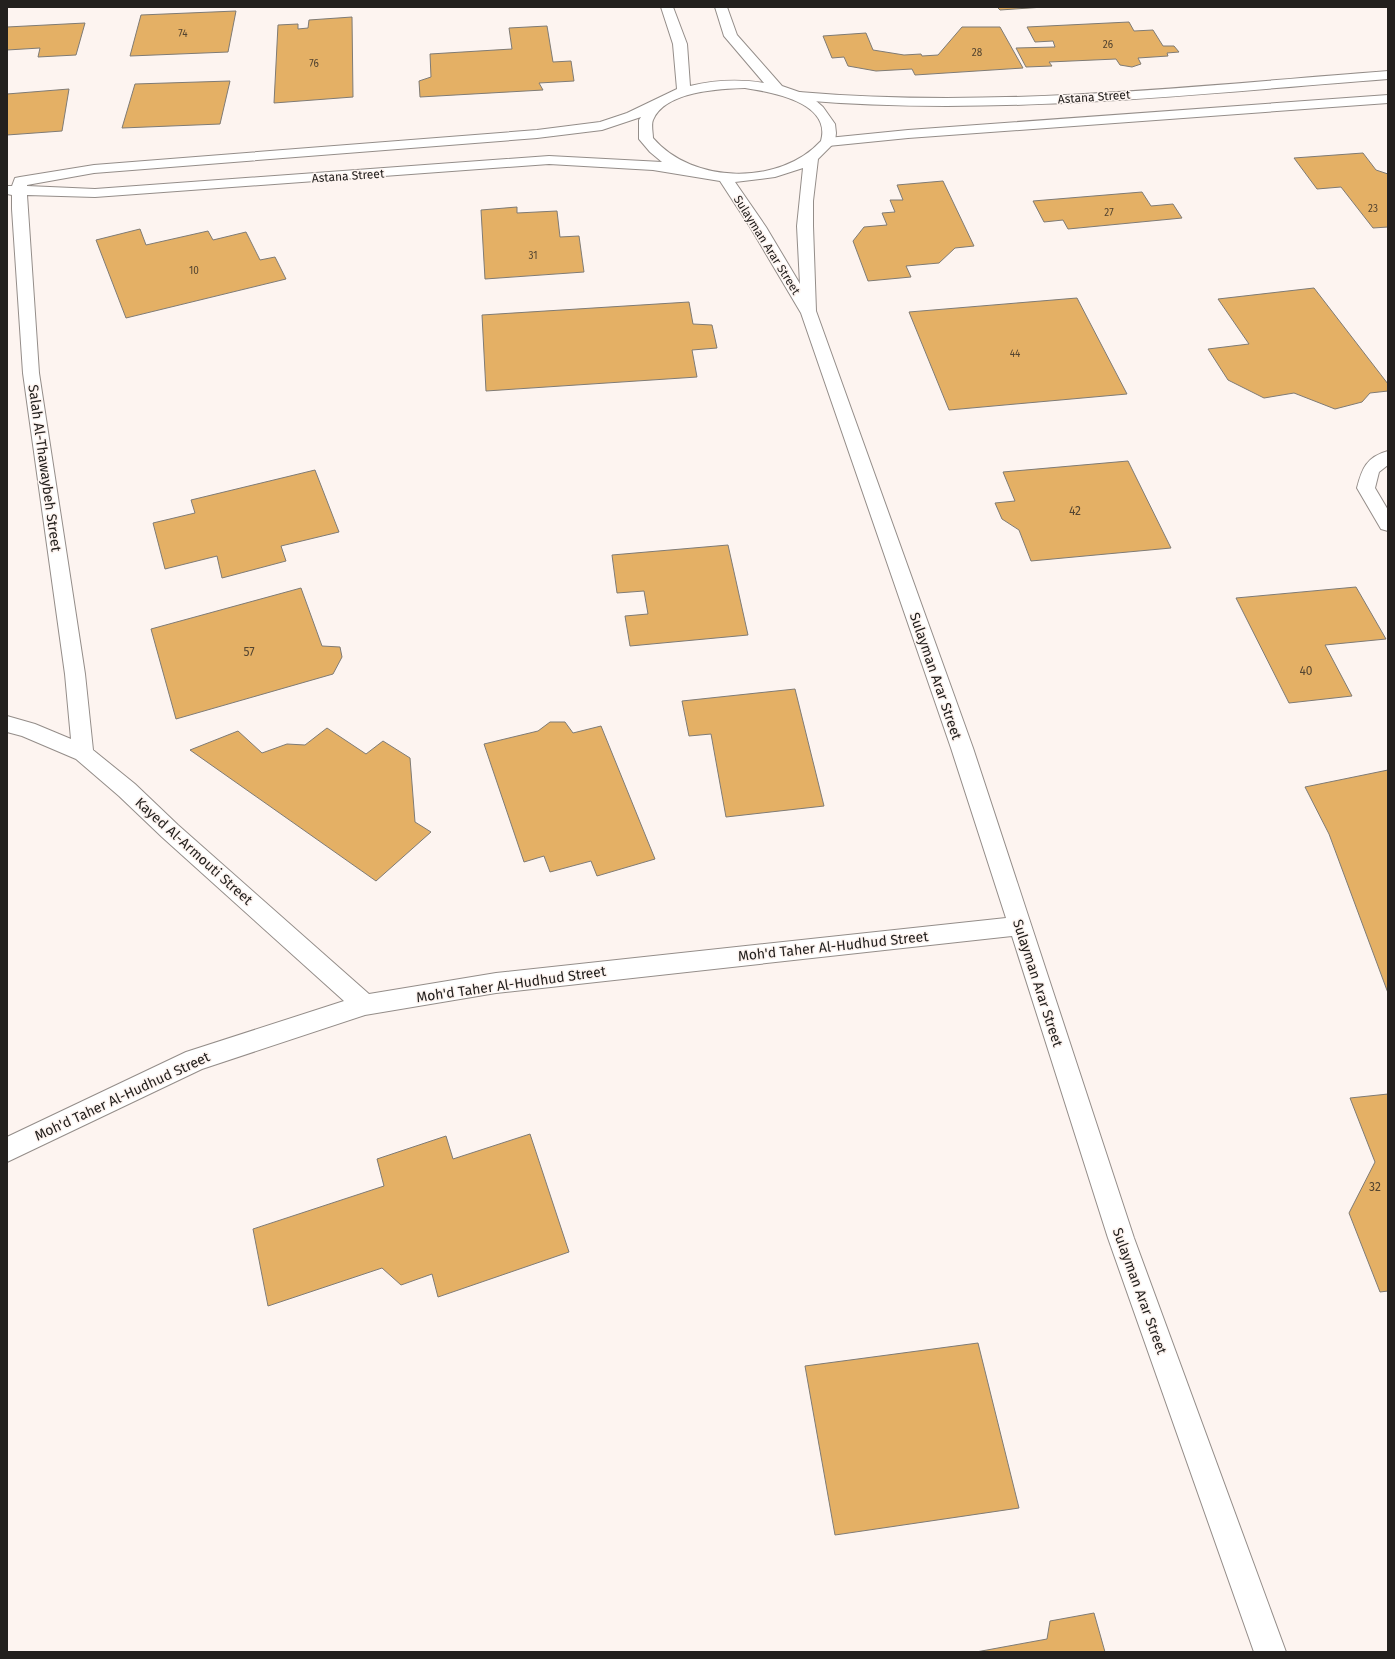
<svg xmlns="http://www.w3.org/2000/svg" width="1395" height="1659" viewBox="0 0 1395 1659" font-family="'Fira Sans',sans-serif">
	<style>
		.building { fill: #e4b065; stroke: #7f7b75 }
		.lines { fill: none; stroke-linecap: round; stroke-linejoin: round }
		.street-casing { stroke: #948d89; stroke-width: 2 }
		.secondary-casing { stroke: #948d89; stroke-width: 2 }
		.street { fill: #fff; fill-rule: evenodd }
		.secondary { fill: #fff; fill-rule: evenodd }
		.labels { text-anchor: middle; stroke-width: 3; stroke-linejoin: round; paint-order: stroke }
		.far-number-label { font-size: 10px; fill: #534430 }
		.far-street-label { font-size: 12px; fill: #23201e; stroke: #fdf4f0 }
		.number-label { font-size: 12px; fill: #534430 }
		.street-label { font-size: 14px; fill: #23201e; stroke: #fdf4f0 }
	</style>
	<rect width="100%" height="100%" fill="#fdf4f0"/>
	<!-- building -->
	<g class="building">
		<polygon points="997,7 1044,7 1000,10"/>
		<polygon points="236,11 228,52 130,56 141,15"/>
		<polygon points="352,17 353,97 274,103 278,25 298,24 298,29 308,28 309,20"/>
		<polygon points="1129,22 1134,31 1153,30 1163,46 1174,46 1179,52 1167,53 1168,56 1138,58 1141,64 1132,67 1120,65 1116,59 1049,62 1052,66 1026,67 1016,48 1055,47 1053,41 1035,42 1027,27"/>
		<polygon points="85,23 76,55 38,57 40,48 7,50 7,27"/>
		<polygon points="547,26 553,62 571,61 574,81 539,83 543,90 420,97 419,81 431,77 430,54 512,49 509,28"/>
		<polygon points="962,27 1000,27 1023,68 915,75 912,69 876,71 848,66 844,57 832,58 823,36 866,33 873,50 904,55 921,54 922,56 938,55"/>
		<polygon points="230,81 220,124 122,128 135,84"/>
		<polygon points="69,89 62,131 7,135 7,94"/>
		<polygon points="1363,153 1376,170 1388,174 1388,227 1373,228 1341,187 1317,189 1294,158"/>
		<polygon points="943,181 974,246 955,248 939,263 906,266 911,277 868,281 853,241 864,227 887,225 882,213 895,212 890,200 903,200 897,185"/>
		<polygon points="1142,192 1151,206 1173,204 1182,218 1068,229 1063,220 1044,222 1033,201"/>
		<polygon points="517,207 517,213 557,211 560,237 579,236 584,272 485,279 481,210"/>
		<polygon points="140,229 146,245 208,231 213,240 246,232 260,260 275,257 286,279 126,318 96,240"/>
		<polygon points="1314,288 1388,384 1388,391 1370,393 1362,402 1335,409 1294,393 1264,398 1228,380 1208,349 1249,344 1218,299"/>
		<polygon points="1077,298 1127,394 949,410 909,312"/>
		<polygon points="689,302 693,324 712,325 717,348 692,350 697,377 486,391 482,315"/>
		<polygon points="1128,461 1171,548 1031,561 1019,530 1002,519 995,503 1015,501 1003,472"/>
		<polygon points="315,470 339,532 281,546 286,561 222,578 217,556 165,569 153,523 195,513 191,500"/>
		<polygon points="728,545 748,635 630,646 625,616 648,614 644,591 617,593 612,555"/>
		<polygon points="1356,587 1386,639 1325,645 1352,696 1289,703 1236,598"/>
		<polygon points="301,588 322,646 340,647 342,657 333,674 176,719 151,629"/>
		<polygon points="795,689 824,806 726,817 711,734 689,736 682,701"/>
		<polygon points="550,722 565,722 573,733 601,726 655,859 597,876 591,861 550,872 544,856 524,862 484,744 538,731"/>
		<polygon points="327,728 366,754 383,741 410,758 415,822 431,832 376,881 190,750 238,731 262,753 287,744 305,745"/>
		<polygon points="1388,770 1388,993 1329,834 1305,787"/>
		<polygon points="1388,1094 1388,1291 1380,1292 1349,1213 1375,1162 1350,1098"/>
		<polygon points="530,1134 569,1252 438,1297 432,1274 401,1285 382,1268 268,1306 253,1229 384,1186 377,1159 446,1136 453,1159"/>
		<polygon points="978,1343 1019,1508 835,1535 805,1366"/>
		<polygon points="1094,1613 1105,1652 976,1652 1047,1639 1050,1621"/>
	</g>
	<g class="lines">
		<!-- street casing -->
		<g class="street-casing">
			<g id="street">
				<path d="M 661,7 L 673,7 L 687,44 L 690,86 C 715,80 739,79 764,83 L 724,36 L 715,7 L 727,7 L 737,35 L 782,86 L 805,94 L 815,100 L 823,107 L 835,124 L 836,133 L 835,142 L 818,159 L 813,201 L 813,226 L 816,311 L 973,748 L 1134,1238 L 1286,1652 L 1254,1652 L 1108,1238 L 1012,936 L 496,993 L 365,1015 L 202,1069 L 7,1162 L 7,1137 L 186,1052 L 344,1001 L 162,837 L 119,796 L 76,759 L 22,736 L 7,732 L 7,716 L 35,724 L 71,739 L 65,674 L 23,373 L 12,209 L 12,195 L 7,194 L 7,186 L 12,186 L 15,178 L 20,177 L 94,165 L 537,130 L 600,122 L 627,113 L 677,89 L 673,44 ZM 745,88 C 771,92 832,102 821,141 C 780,186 692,184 653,138 C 653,133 651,125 653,120 C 665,91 719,89 745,88 ZM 641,117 L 639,120 L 639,139 L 650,152 L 662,162 L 549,156 L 95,189 L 27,186 L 27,185 L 94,173 L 537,138 L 602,130 ZM 549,164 L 653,170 L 720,181 L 750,227 L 801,313 L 951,748 L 1006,918 L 496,973 L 369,994 L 178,825 L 135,784 L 93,750 L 85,674 L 39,373 L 27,195 L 95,197 ZM 803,168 L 797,226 L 800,284 L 766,227 L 735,182 L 775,177 Z"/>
				<path d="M 1388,451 L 1388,465 L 1379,472 L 1375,488 L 1388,510 L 1388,531 L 1381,529 L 1357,488 C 1362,469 1366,457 1388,451 Z"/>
			</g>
		</g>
		<!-- secondary casing -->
		<g class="secondary-casing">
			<g id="secondary">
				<path d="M 1388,71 L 1388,79 C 1192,94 995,117 799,100 L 794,99 L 792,96 L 794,93 L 799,92 C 995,109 1192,86 1388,71 Z"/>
				<polygon points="1388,95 1388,103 908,138 828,146 823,145 821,142 823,139 828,138 908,130"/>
			</g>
		</g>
		<!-- street -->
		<use href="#street" class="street"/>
		<!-- secondary -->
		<use href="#secondary" class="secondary"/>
	</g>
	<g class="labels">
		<!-- far-number labels -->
		<g class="far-number-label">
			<text x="183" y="37">74</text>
			<text x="1108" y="48">26</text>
			<text x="977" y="56">28</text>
			<text x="314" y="67">76</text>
			<text x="1373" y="212">23</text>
			<text x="1109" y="216">27</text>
			<text x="533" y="259">31</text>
			<text x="194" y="274">10</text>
			<text x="1015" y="357">44</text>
		</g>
		<!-- far-street labels -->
		<g class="far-street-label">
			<text transform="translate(1094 97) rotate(-4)" y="4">Astana Street</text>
			<text transform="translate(348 176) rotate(-4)" y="4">Astana Street</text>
			<text transform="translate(767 245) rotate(58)" y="4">Sulayman Arar Street</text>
		</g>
		<!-- number labels -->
		<g class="number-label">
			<text x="1075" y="515">42</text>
			<text x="249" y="656">57</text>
			<text x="1306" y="675">40</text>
			<text x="1375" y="1191">32</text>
		</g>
		<!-- street labels -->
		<g class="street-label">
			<text transform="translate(45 468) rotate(82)" y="5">Salah Al-Thawaybeh Street</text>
			<text transform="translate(936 676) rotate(71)" y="5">Sulayman Arar Street</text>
			<text transform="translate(194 851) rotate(42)" y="5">Kayed Al-Armouti Street</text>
			<text transform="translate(833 946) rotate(-6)" y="5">Moh'd Taher Al-Hudhud Street</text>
			<text transform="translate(1038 983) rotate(72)" y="5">Sulayman Arar Street</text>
			<text transform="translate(511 984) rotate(-8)" y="5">Moh'd Taher Al-Hudhud Street</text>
			<text transform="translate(122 1096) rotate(-25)" y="5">Moh'd Taher Al-Hudhud Street</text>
			<text transform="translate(1140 1291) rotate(70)" y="5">Sulayman Arar Street</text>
		</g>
	</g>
	<!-- border -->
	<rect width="1395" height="1659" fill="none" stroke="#23201e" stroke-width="16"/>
</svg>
